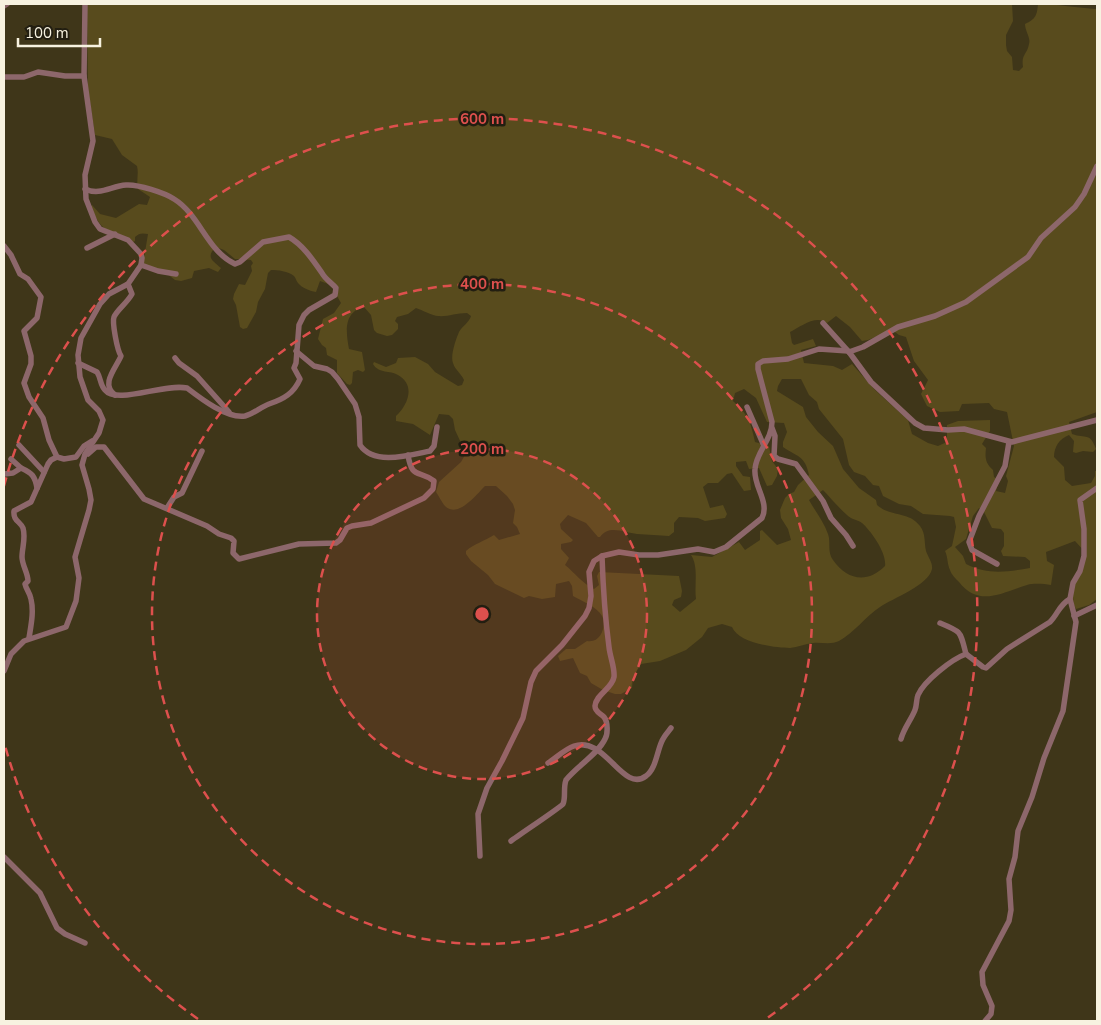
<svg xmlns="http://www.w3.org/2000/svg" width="1101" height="1025" viewBox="0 0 1101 1025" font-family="'Nunito Sans',sans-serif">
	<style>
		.green { fill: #584b1d; fill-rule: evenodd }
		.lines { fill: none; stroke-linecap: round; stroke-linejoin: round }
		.minor { stroke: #8d676b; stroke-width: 5.5 }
		.ring { fill: none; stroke: #dd504d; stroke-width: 2.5; stroke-dasharray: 9 6 }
		.centre { fill: #dd504d; stroke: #221e11; stroke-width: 2.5 }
		.ring-label { font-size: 15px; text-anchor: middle; font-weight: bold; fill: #dd504d; stroke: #221e11; stroke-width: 5; stroke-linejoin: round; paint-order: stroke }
	</style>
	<rect width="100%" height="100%" fill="#3f3619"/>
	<!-- green -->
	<path class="green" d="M 87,4 L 1012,4 L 1013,21 L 1006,35 L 1006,45 L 1007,51 L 1012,57 L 1013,70 L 1019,71 L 1023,67 C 1021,54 1027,55 1029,44 C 1031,38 1025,31 1025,24 C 1036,19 1037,15 1038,4 C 1058,4 1077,8 1097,9 L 1097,412 L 1069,422 L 1072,434 C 1086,439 1090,432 1096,449 L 1093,452 L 1083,451 L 1076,453 L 1073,452 L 1074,441 L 1069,435 C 1059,439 1054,447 1054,457 L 1064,467 L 1065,480 L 1072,486 L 1091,483 L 1095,476 L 1095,471 L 1097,471 L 1097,599 L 1089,605 L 1076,609 C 1067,594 1081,568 1085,552 L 1075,541 L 1046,552 L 1047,561 L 1054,565 L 1051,585 C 1044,584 1034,583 1027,585 C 1003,592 979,608 959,582 C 956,579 951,574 950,570 C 947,564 948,557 945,551 L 952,546 L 956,527 L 954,517 L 950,516 L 923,514 L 911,506 L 899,504 L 883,496 L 879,486 L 873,485 L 865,476 L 854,472 L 849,465 L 843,439 L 819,409 L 817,402 L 809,395 L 801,379 L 782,379 L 778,386 L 777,391 L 803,407 L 806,417 L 818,432 L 833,446 L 843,469 L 859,488 L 876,500 L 877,505 C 890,517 909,511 920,526 C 926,534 924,542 926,551 C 928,557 933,563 932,569 C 928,586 893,598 880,607 C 866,616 854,633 839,641 C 831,645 821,642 813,643 C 805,644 798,647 790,648 C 775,648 738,643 732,627 L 722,624 L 708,628 L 702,637 L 686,650 L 660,661 L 641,664 L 633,677 L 632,688 L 621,694 L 615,694 L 603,690 L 591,683 L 587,676 L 580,673 L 573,658 L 560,661 L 558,656 L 566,649 L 575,649 L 587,641 C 601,644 607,625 602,616 C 597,607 582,601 573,596 L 572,586 L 569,581 L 556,584 L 555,597 L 542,599 L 529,596 L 524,598 L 495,584 L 488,575 L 471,561 L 466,554 L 466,551 C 473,544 485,541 494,535 L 499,540 L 520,534 L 517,527 L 513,523 L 515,510 L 513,504 L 507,496 L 496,486 L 485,486 C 477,494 458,519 445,506 C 442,503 439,496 436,492 L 439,482 L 461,462 L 465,455 L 462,445 L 455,430 L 453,419 L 449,415 L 439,414 L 430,435 L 413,424 L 396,421 L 396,416 C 408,405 416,385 398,375 C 390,370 379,374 373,364 L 374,362 L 386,367 L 396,363 L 398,358 L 415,357 L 428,364 L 435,372 L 458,386 L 462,385 L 464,380 C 461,373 455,370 453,363 C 450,356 456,339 459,332 C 462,326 469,323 471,316 L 467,313 C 456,313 447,317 438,316 C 433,316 422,310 416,308 L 408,314 L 397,317 L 395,321 L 398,324 L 398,329 L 392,335 L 387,336 L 377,333 L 374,330 L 371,315 L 364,307 C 343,312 346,333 349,349 L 362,352 L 365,370 L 363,372 L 358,370 L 353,372 L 352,383 L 350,385 L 347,384 L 337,373 L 337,360 L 327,355 L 326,348 L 322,345 L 318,339 L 323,319 L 334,313 L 341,303 L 337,296 L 339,288 L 320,281 L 316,292 C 310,291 302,288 298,283 C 296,281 296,278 294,276 C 288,271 278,270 271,270 L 268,273 L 265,289 L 258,302 L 256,312 L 247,328 L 243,329 L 240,327 L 236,305 L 233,299 L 234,294 L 239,284 L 245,285 L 252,271 L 251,266 L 253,263 L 251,260 L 241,259 L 235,259 L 224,250 L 216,247 C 205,257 213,261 221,268 L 218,272 L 209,268 L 194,271 L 192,278 L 181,281 L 175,280 L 166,273 L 143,264 L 148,234 C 142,233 139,233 135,237 L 135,241 L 133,242 C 110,232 102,233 91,208 L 92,205 L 100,214 L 116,218 L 139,204 L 147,205 L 150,197 L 138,189 C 136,181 139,174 137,166 L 122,155 L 112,139 L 95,135 L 88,89 ZM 836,316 L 850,327 L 862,341 L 868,340 L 892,330 L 899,335 L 906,337 L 914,361 L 928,380 L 921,394 L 927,406 L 940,412 L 959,411 L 962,404 L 989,403 L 994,409 L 1007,412 L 1014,446 L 1006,476 L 1008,481 L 1005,493 L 996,491 L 999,480 L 994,477 L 993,470 C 985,463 985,457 986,448 L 982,444 L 990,431 L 990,420 L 958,421 L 947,425 L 947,442 L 938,446 L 928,443 L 912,434 L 908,420 L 875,390 L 852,364 L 842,370 L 833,366 L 804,363 L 801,350 L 816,346 L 813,339 L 794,345 L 792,343 L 790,332 C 800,327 816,314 827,323 ZM 744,389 L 756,398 L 767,422 L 784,423 L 787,432 L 783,442 L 783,447 C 797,457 805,455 809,475 L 798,485 L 794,492 L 789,494 L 785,498 L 780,510 L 781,518 L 788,529 L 791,540 L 777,545 L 762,530 L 760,531 L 760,540 L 745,550 L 739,542 L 712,557 L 691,555 C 699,567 694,585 696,599 L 680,612 L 672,605 L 674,600 L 681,597 L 682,591 L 679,576 L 599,572 L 597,576 L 599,585 L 594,589 C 583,584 575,573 565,565 L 569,558 L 561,549 L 561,544 L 571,542 L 573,540 L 561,529 L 560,524 L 568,515 L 586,523 L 598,537 L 600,537 C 609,524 625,533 637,534 C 648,535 659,535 669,536 L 674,532 L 674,523 L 679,517 L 698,518 L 705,521 L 725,518 L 727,514 L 723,505 L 710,508 L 703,487 L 708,483 L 718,483 L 727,474 L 732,473 L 744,491 L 751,490 L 750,477 L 743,476 L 736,466 L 736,462 L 746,461 L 749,469 L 759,468 L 767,486 L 772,485 L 777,476 L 778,469 L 772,461 L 769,446 L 755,442 C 751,423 748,414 733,401 L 735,393 ZM 823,490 C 829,496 844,514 851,518 C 855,520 858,520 862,523 C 871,531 887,553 885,566 C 867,584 847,580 833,560 C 827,552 831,542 828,534 C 824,522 815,511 809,500 ZM 979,508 L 984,512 L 992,528 L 1001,529 L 1004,533 L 1004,546 L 1001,551 L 1003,556 L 1025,557 L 1030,561 L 1030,568 C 1006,572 988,575 966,564 L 963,556 L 955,547 L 966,539 L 973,516 Z"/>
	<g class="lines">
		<!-- minor -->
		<g class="minor">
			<polyline points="4,6 7,4"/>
			<polyline points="4,77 24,77 38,72 65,76 84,76"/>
			<polyline points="4,246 11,255 20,274 28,279 41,297 37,318 24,331 31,356 31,364 24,383 29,397 43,418 49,440 57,457 64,459 76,457 84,446 92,441"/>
			<polyline points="87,248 115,234"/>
			<polyline points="141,265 158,271 176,274"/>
			<polyline points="823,323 849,352 871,382 915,423 924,428 948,430 964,429 1012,442 1097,420"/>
			<path d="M 296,351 L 314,366 L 327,369 L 332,372 L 338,379 L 355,404 L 359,417 L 360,445 C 374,466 410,455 430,451 L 434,446 L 437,427"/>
			<polyline points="849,352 863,347 898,327 935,316 966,302 1028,257 1041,238 1075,207 1084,194 1097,166"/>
			<polyline points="175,358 179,363 197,376 229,412"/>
			<path d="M 78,363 L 97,372 C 101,378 100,385 105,390 C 117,405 164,383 187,388 C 200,398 227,419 245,416 C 253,414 261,407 269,404 C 284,399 294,393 300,379 L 294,368 L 296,363 L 299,325 L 304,315 L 309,310 L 335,295 L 336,288 C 332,283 325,279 322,273 C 313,260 303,245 289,237 L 263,242 L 240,262 L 235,264 C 207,251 200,215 174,199 C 165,193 138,184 126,185 C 111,186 100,196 85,189"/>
			<path d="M 115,395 C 100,384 116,368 121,356 C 117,350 112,322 114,317 C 117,310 127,303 132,294 L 128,284"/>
			<polyline points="747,407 764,446"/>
			<polyline points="772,428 775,436 774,456 778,459 796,464 823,501 831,518 846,535 853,546"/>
			<polyline points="19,445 44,472"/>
			<path d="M 88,454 L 96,447 L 104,447 L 144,499 L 207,526 L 219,534 L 231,538 L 234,541 L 233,553 L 239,559 L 299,544 L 336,543 L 340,540 L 347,528 L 352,526 L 371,523 L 424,498 L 433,489 L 434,481 C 419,469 412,480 408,455"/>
			<polyline points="11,459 21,468"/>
			<path d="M 4,474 L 13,473 L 21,468 C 32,473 35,476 37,488"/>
			<polyline points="167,508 174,497 182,493 202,451"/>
			<polyline points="997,564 972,550 969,542 979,516 1005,466 1009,442"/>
			<polyline points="1074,616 1097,605"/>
			<path d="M 940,623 C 962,632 960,631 966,654"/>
			<path d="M 29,638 C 31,625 34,612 31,599 C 30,593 26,589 25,584 L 28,581 C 28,573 22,565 22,557 C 22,548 26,538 23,528 C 20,521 13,521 14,511 L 31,502 L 48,464 L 51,460 L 57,457"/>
			<polyline points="4,671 11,654 24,641 66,627 76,601 79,578 75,557 89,510 91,500 89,489 82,465 85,454 99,433 103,420 99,411 88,400 80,377 78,355 81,338 100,304 109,294 128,284 141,265 142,258 141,254 128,240 100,229 95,222 86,199 85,175 93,141 84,76 85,4"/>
			<path d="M 901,739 C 904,728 911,720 915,710 C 917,705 916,700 918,695 C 924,681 952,659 966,654 L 983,667 L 986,668 L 1007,649 L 1050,622 C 1058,614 1059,605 1070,599"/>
			<path d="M 548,763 C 556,758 565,749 574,746 C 605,735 623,794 646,776 C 656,769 657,751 662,741 C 664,736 668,732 671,728"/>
			<path d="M 511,841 C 519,835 561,807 563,804 C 566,797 563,788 566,780 C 576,767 598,754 605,739 C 608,734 608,722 604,717 C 600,713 595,712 595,706 C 596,694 612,689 614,677 C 615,668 610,657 609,647 C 605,617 603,586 602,556"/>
			<path d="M 480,856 L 478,814 L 487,788 L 502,761 L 523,718 L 531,682 L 536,671 L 562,645 L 585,616 L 589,608 L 591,596 L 589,572 L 594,561 L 602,556 L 619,552 L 639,555 L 658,555 L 698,549 L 714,552 L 726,547 L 762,518 C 770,502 753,486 755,469 C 756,452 772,440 772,422 L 758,369 L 758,364 L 763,361 L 788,359 L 819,349 L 848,351"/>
			<polyline points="4,857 40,893 57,928 65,934 85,943"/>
			<polyline points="985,1021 991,1014 992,1006 983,985 982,972 1009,921 1011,910 1009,879 1015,857 1018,831 1032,797 1044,758 1063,711 1076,622 1070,599 1073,583 1080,571 1084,556 1084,529 1080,500 1097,488"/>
		</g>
	</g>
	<!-- distance rings -->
	<circle cx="482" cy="614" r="165" fill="#dd504d" fill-opacity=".12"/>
	<g class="ring">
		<circle cx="482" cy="614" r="165"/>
		<circle cx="482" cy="614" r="330"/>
		<path d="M198 1019A495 495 0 0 1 4 742M4 486A495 495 0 1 1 766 1019"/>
	</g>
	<circle cx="482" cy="614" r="8" class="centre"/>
	<g class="ring-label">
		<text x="482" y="124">600 m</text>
		<text x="482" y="289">400 m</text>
		<text x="482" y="454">200 m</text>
	</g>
	<!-- border -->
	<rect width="1101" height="1025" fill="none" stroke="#f7f2e0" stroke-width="10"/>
	<!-- scale -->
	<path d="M18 38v8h82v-8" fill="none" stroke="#f7f2e0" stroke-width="2.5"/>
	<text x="25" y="38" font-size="15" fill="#f7f2e0" stroke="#221e11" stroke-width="4" paint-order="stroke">100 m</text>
</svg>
